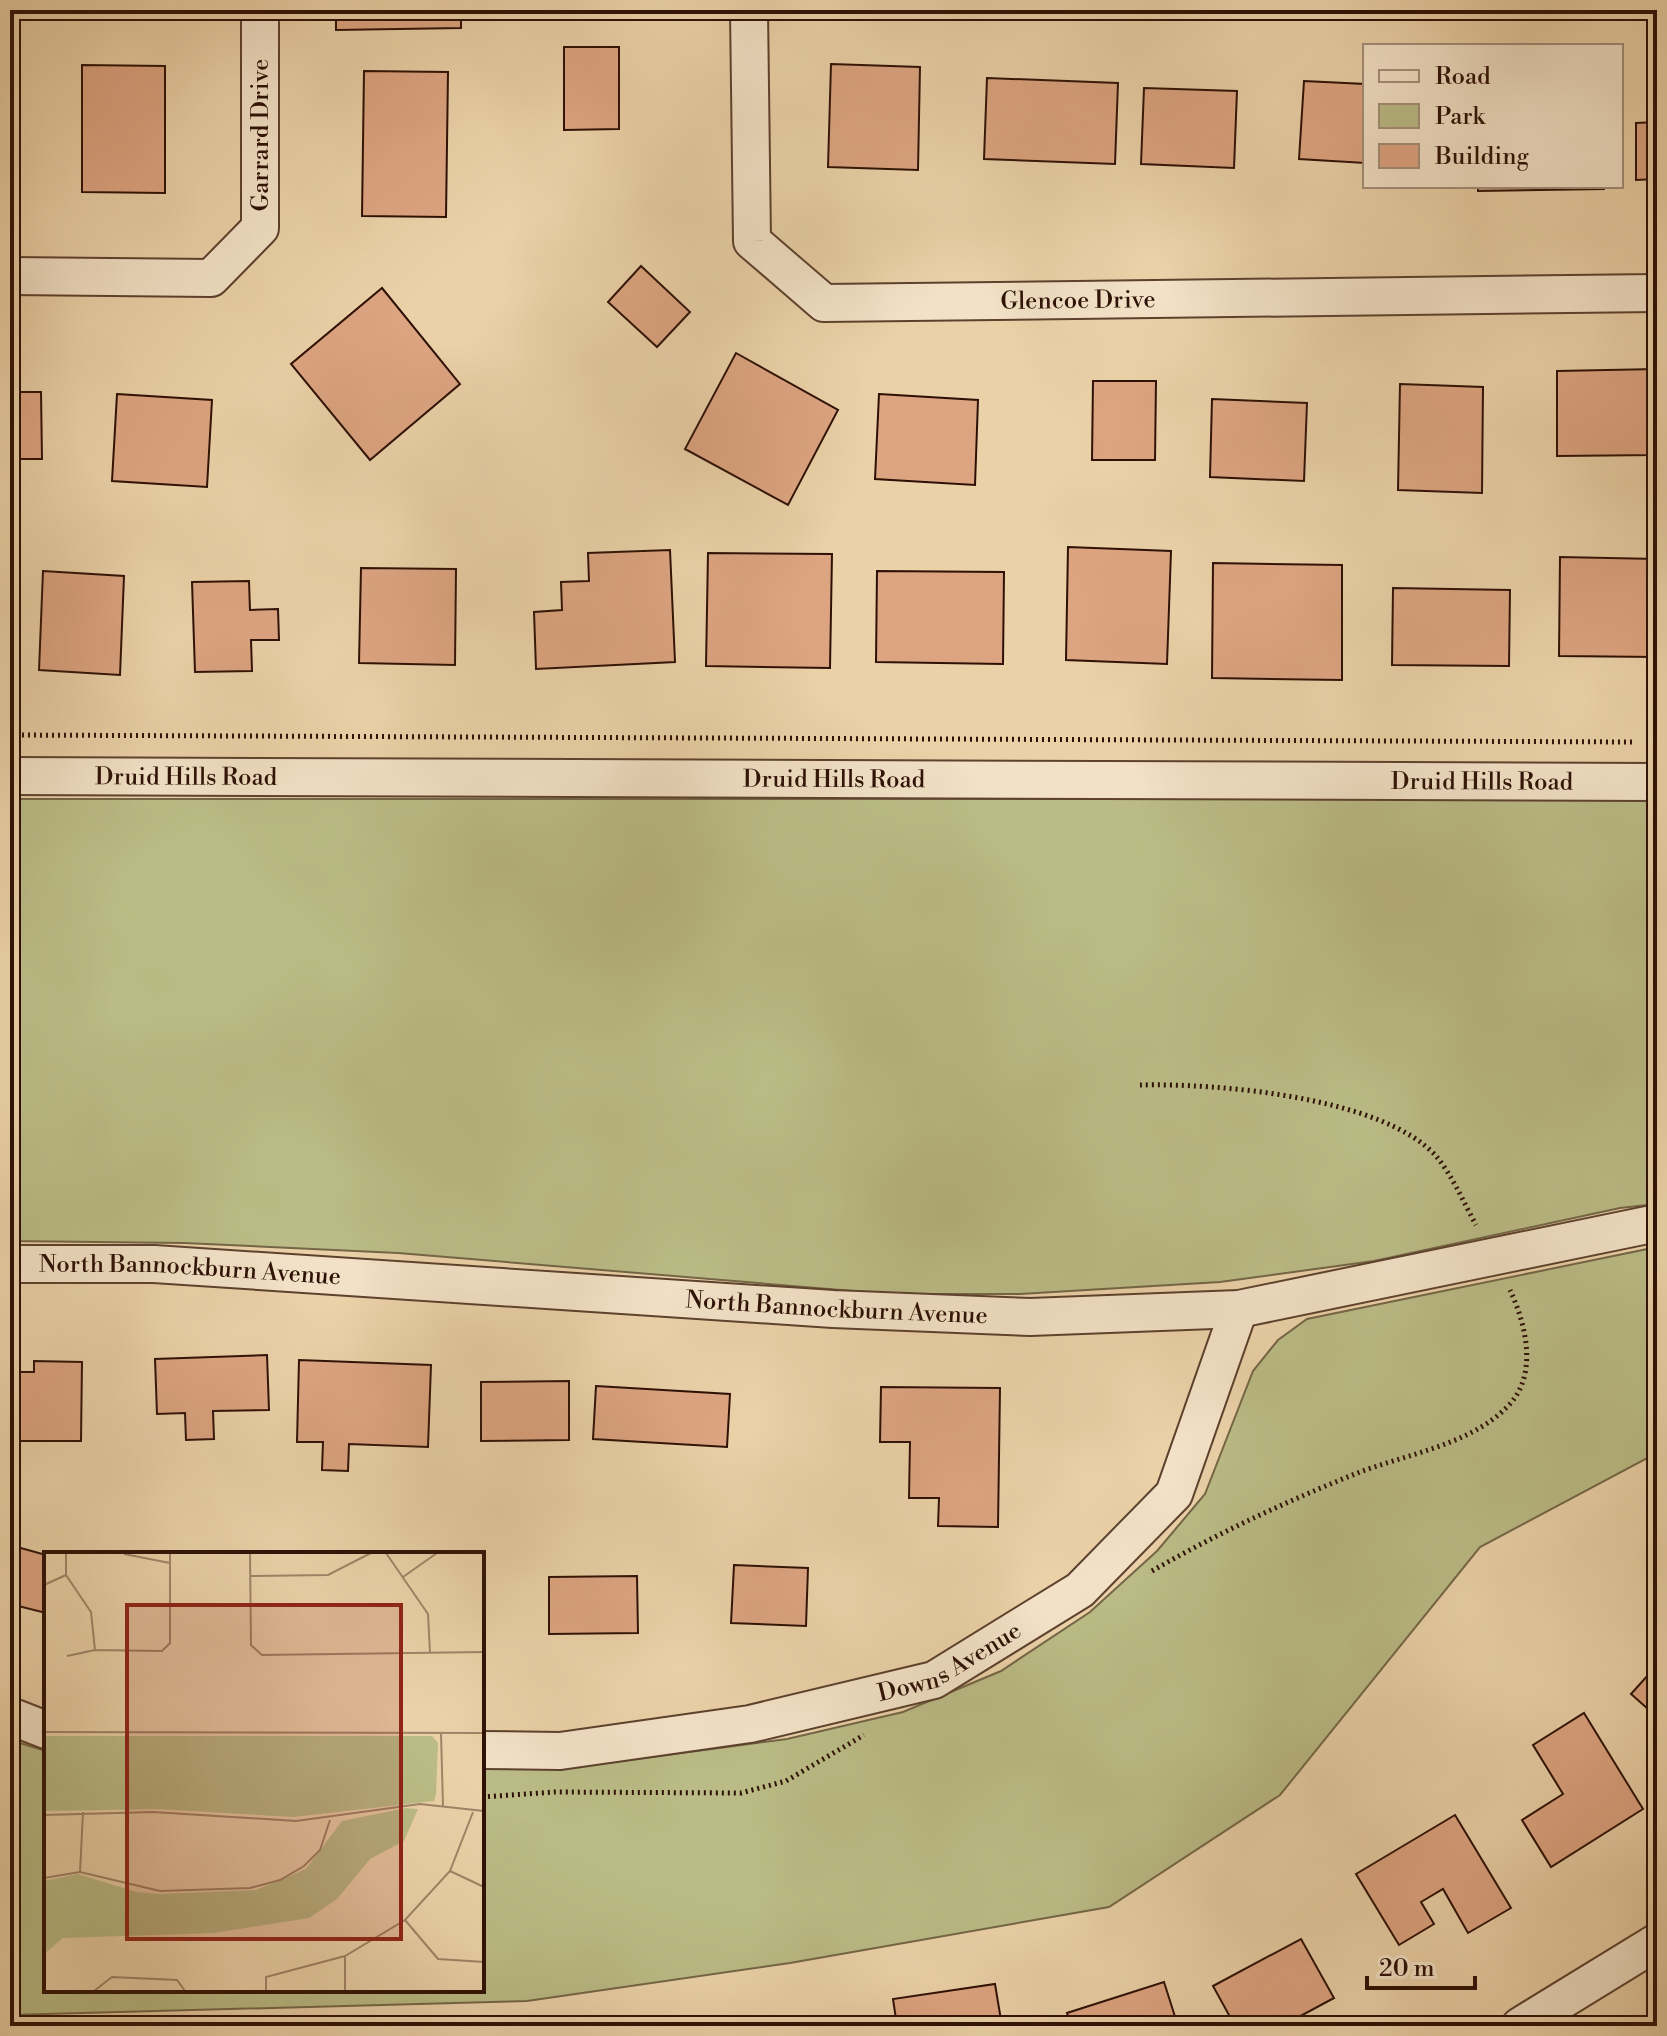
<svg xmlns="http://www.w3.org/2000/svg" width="1667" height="2036" viewBox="0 0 1667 2036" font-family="'Libre Bodoni',serif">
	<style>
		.green { fill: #babb86; stroke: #746646; stroke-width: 2 }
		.building { fill: #dda481; stroke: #2e1106; stroke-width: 2 }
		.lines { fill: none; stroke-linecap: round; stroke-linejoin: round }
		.minor-casing { stroke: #5d412e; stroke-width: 40 }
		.path { stroke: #2e1106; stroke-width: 5; stroke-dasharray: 2 4; stroke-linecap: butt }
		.minor { stroke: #f2e1c6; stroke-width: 36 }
		.labels { text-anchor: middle; stroke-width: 6; stroke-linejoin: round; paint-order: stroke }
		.street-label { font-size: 24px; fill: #2e1106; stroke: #f2e1c6 }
		.inset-road { fill: none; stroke: #9f8467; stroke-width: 2 }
		.view { fill: #8f2418; fill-opacity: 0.15; stroke: #8f2418; stroke-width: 4 }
		.inset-edge { fill: none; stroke: #2e1106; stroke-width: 4 }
	</style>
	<rect width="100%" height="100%" fill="#ebd1a8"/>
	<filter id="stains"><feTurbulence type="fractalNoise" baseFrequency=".0025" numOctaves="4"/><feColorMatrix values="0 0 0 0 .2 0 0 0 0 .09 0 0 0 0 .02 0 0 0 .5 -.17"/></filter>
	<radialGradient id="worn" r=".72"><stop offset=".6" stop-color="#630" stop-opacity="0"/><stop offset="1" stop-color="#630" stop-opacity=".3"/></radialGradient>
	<!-- green -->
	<g class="green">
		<polygon points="10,799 1657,799 1657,1204 1620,1208 1374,1261 1220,1282 1020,1294 889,1294 398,1253 184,1243 10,1241"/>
		<polygon points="1657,1247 1657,1453 1480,1547 1280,1795 1109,1907 790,1963 527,2001 10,2015 10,1740 46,1751 46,1990 482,1990 482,1764 599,1764 787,1739 903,1712 1001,1671 1090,1612 1157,1551 1205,1494 1253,1371 1278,1340 1307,1319"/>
	</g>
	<!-- building -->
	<g class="building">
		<polygon points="336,10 461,10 461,28 336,30"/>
		<polygon points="1073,10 1188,10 1187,20 1073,20"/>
		<polygon points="564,47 619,47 619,129 564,130"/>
		<polygon points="831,64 920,67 918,170 828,167"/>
		<polygon points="82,65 165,66 165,193 82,192"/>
		<polygon points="364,71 448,72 446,217 362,216"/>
		<polygon points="987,78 1118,83 1115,164 984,159"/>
		<polygon points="1304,81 1365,84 1365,163 1299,159"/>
		<polygon points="1144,88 1237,91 1234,168 1141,164"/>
		<polygon points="1657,122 1657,179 1636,180 1636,123"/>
		<polygon points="1478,186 1604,186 1604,189 1478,191"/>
		<polygon points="641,266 690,312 657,347 608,302"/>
		<polygon points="382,288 460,384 370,460 291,364"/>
		<polygon points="736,353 838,410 788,505 685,449"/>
		<polygon points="1657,369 1657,455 1557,456 1557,371"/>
		<polygon points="1093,381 1156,381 1155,460 1092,460"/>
		<polygon points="1400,384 1483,387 1482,493 1398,490"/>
		<polygon points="10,392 41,392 42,459 10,459"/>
		<polygon points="117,394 212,400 207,487 112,481"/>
		<polygon points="879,394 978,400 975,485 875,479"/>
		<polygon points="1212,399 1307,403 1304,481 1210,477"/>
		<polygon points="1068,547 1171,551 1167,664 1066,660"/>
		<polygon points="670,550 675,662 536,669 534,612 562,610 561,582 589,581 588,553"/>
		<polygon points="708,553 832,554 830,668 706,666"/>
		<polygon points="1560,557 1657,559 1657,657 1559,656"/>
		<polygon points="1213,563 1342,565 1342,680 1212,678"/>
		<polygon points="361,568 456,569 455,665 359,663"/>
		<polygon points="43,571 124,576 120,675 39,670"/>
		<polygon points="877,571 1004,572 1003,664 876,662"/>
		<polygon points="249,581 250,610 278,609 279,640 251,640 252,671 195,672 192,582"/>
		<polygon points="1393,588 1510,590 1509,666 1392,665"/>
		<polygon points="267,1355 269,1410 213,1411 214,1439 186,1440 185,1413 157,1414 155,1359"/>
		<polygon points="299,1360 431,1365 428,1447 349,1444 348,1471 322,1470 323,1442 297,1442"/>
		<polygon points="34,1361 82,1362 81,1441 10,1441 10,1372 34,1372"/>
		<polygon points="569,1381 569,1440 481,1441 481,1382"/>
		<polygon points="596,1386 730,1394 727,1447 593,1439"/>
		<polygon points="881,1387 1000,1388 998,1527 938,1526 939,1498 909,1498 910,1442 880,1442"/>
		<polygon points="10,1545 46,1555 46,1613 10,1604"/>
		<polygon points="734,1565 808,1568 806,1626 731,1623"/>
		<polygon points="637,1576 638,1633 549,1634 549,1577"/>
		<polygon points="1657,1665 1657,1717 1631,1694"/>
		<polygon points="1584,1713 1643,1809 1551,1867 1522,1820 1563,1794 1533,1745"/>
		<polygon points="1455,1815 1511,1908 1468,1933 1443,1889 1421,1902 1434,1924 1399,1945 1356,1874"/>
		<polygon points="1301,1939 1334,1998 1282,2026 1235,2026 1213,1986"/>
		<polygon points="1164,1982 1178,2026 1071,2026 1067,2013"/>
		<polygon points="995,1984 1002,2026 897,2026 893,1999"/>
	</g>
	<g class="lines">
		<!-- minor casing -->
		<g class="minor-casing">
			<g id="minor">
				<path id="s1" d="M 749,10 L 752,241 L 824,303 L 1657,293"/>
				<polyline points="10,276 211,278 260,228 260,10"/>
				<path id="s2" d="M 10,776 L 1657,782"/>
				<path id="s3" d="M 10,1264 L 154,1264 L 833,1309 L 1030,1317 L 1239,1309 L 1657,1223"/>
				<polyline points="10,1716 46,1730"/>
				<path id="s4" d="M 482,1750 L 560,1751 L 750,1724 L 934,1680 L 1080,1590 L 1174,1494 L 1239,1309"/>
				<polyline points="1520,2026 1657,1942"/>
			</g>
		</g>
		<!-- path -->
		<g class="path">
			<polyline points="10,735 1633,742"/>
			<path d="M 1140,1085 C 1217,1083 1383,1097 1436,1156 C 1452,1175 1464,1203 1476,1225"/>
			<path d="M 1152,1571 C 1216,1534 1285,1502 1355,1474 C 1402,1455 1467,1446 1505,1409 C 1539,1378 1527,1327 1510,1290"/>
			<polyline points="482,1797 555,1792 741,1793 786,1781 864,1735"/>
		</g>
		<!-- minor -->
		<use href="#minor" class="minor"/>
	</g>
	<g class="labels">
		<!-- street labels -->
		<g class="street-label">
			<text transform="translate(260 135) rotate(-90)" y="8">Garrard Drive</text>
			<text dy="8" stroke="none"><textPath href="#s1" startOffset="580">Glencoe Drive</textPath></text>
			<text dy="8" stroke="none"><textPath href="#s2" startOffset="176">Druid Hills Road</textPath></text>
			<text dy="8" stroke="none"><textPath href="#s2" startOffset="824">Druid Hills Road</textPath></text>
			<text dy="8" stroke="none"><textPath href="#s2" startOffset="1472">Druid Hills Road</textPath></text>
			<text dy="8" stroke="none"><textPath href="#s3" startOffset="180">North Bannockburn Avenue</textPath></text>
			<text dy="8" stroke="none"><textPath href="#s3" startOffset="828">North Bannockburn Avenue</textPath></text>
			<text dy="8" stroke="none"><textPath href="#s4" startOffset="480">Downs Avenue</textPath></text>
		</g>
	</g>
	<!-- overview -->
	<g transform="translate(44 1552)">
		<rect width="440" height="440" fill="#ebd1a8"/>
		<path d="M 0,184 L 388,184 L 394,191 L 392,243 L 390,249 L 250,265 L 114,257 L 0,259 ZM 362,256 L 374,257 L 360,289 L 326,307 L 293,347 L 265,366 L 170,381 L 19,386 L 0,402 L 0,329 L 34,322 L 92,340 L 116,342 L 212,338 L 262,317 L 298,269 Z" fill="#babb86"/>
		<path class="inset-road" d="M 22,1 L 22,23 L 47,60 L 51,98M 206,1 L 207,93 L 218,103 L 440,100M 342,1 L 384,62 L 386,101M 80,2 L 126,11M 206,24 L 284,23 L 327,1M 359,25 L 393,1M 0,33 L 22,23M 23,104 L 51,98 L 118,99 L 126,91 L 126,1M 0,180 L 440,181M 397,181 L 399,254M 0,263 L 109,260 L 252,269 L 376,252 L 440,259M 406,319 L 440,335M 36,320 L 39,260M 0,326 L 36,320 L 116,339 L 206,336 L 236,328 L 260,314 L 276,298 L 286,268M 361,368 L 394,407 L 440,410M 50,439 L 68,425 L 133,428 L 141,439M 222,439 L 222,425 L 301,404 L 361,368 L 406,319 L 429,260M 301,439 L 301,404"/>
		<path class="view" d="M 83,53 L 357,53 L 357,387 L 83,387 Z"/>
		<rect width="440" height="440" class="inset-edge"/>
	</g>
	<!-- margin -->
	<rect width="1667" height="2036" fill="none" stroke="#ebd1a8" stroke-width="40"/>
	<rect x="12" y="12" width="1643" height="2012" fill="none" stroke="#2e1106" stroke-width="4"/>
	<rect x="20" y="20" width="1627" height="1996" fill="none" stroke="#2e1106" stroke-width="2"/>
	<!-- legend -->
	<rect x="1363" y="44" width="260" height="144" fill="#f2e1c6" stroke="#a48e79" stroke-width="2"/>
	<rect x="1379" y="70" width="40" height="12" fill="#f2e1c6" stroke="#a48e79" stroke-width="2"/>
	<text x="1435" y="84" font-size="24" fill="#2e1106">Road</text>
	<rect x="1379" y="104" width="40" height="24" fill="#babb86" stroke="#a48e79" stroke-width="2"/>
	<text x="1435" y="124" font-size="24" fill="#2e1106">Park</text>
	<rect x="1379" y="144" width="40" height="24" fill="#dda481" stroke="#a48e79" stroke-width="2"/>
	<text x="1435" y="164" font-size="24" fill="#2e1106">Building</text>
	<!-- scale -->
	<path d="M1367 1976v12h108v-12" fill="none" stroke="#2e1106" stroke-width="4"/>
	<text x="1379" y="1976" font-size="24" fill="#2e1106" stroke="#f2e1c6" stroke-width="6" paint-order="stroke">20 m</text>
	<rect width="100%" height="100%" filter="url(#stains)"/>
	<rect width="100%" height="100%" fill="url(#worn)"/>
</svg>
